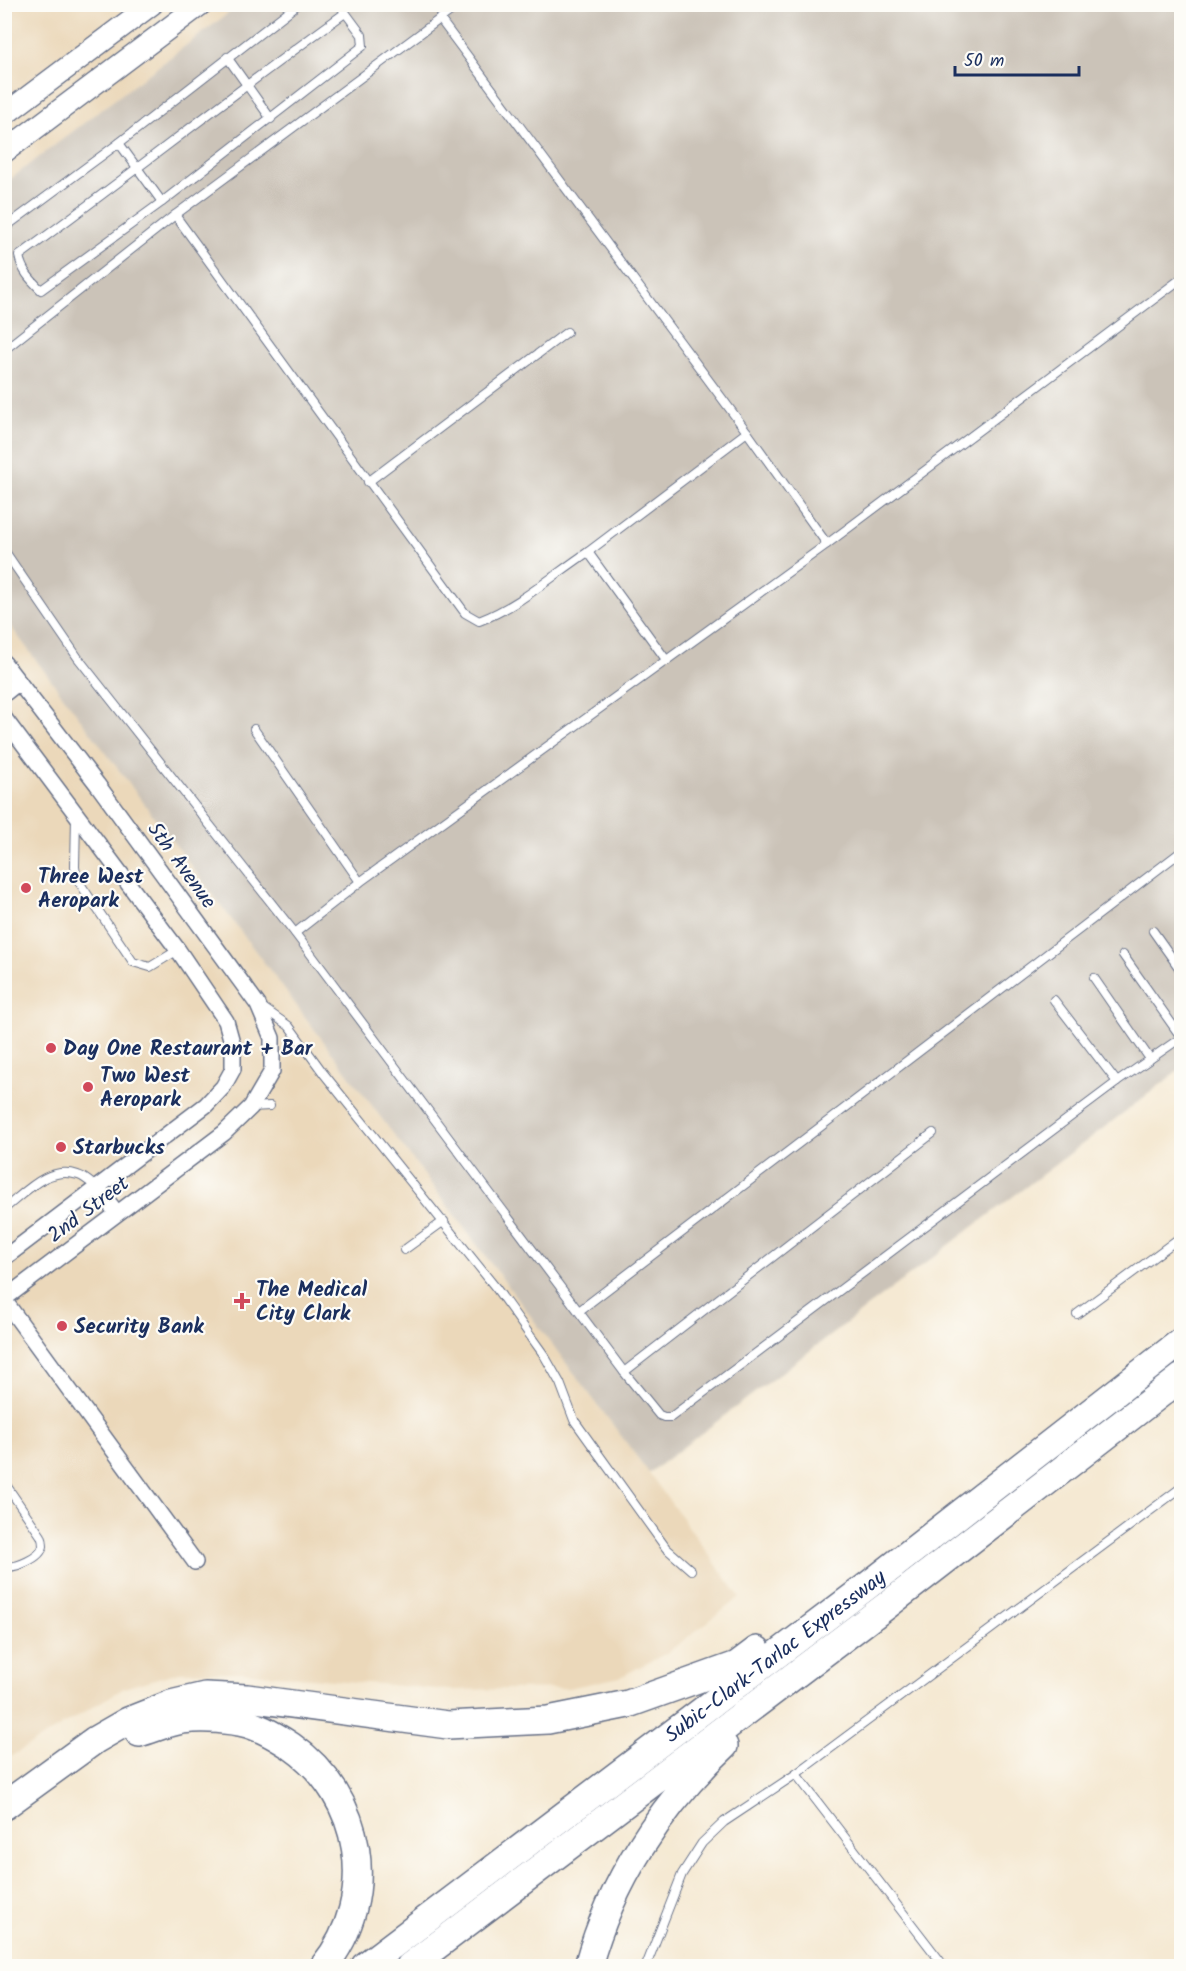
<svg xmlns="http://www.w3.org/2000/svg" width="1186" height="1971" viewBox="0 0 1186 1971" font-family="Kalam,sans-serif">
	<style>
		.built { fill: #ebd8ba }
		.industrial { fill: #cbc3b8 }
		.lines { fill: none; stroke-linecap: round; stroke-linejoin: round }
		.lane-casing { stroke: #677087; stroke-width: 10 }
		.street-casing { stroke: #677087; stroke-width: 18 }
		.secondary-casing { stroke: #677087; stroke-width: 24 }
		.highway-casing { stroke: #677087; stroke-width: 30 }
		.lane { stroke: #fff; stroke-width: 8 }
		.street { stroke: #fff; stroke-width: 15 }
		.secondary { stroke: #fff; stroke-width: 21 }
		.highway { stroke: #fff; stroke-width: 27 }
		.poi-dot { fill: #d1495b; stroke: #fdfcf7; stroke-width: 2 }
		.labels { text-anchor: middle; stroke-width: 4.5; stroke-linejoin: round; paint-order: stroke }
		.street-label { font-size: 21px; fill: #1b2f5e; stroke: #fdfcf7 }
		.poi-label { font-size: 21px; font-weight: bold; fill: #1b2f5e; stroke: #fdfcf7; text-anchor: start }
	</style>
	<rect width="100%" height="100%" fill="#fdfcf7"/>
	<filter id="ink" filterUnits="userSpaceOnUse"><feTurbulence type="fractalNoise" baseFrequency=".0167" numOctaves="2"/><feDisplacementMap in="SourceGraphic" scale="12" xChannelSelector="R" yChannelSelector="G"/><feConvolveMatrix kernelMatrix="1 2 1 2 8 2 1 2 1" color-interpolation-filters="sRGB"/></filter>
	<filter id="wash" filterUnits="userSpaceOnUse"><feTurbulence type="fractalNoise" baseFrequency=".008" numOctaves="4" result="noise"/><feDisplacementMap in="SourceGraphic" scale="24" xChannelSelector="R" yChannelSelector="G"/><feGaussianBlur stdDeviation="1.35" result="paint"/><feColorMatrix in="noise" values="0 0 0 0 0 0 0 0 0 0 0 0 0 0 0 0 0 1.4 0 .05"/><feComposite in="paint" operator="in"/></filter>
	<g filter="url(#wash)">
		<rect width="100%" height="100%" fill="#f5e9d3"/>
		<!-- built -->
		<g class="built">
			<polygon points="5,5 239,5 5,183"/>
			<polygon points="5,619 649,1473 740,1597 667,1653 620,1677 568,1688 449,1690 241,1672 179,1672 124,1688 5,1760"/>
		</g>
		<!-- industrial -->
		<polygon class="industrial" points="239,5 1181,5 1181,1069 649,1473 5,619 5,183"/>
	</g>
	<g filter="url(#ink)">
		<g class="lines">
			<!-- lane casing -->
			<g class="lane-casing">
				<g id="lane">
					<path d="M 339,4 L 362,35 L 363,46 L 162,202 L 41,290 C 30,279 22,271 19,256 C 129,176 235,92 345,13"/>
					<polyline points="440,19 747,432 827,544"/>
					<polyline points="227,57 271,119"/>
					<polyline points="119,143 162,202"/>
					<path d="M 175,215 L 465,613 L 479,621 C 519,606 552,576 588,552"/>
					<polyline points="4,228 119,143 298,4"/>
					<polyline points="4,350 175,215 460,4"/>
					<polyline points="368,482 567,332"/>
					<polyline points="4,550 78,658 295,933 624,1372 659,1415 664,1417 671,1417 1117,1082 1182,1037"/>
					<polyline points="667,661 588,552 747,432"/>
					<polyline points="254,729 360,882"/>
					<polyline points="76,816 75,867 77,879 133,962 150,967 178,950"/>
					<polyline points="1153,931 1182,972"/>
					<polyline points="295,933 360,882 827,544 1182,278"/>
					<polyline points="1123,955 1181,1037"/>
					<polyline points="1094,978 1150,1059"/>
					<polyline points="1054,1000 1117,1082"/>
					<polyline points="262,1007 289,1026 324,1074 496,1288 544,1355 560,1383 574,1420 666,1548 691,1570"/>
					<polyline points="251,1107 270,1106"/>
					<path d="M 4,1209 C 26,1192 48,1165 78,1175 C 85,1177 92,1184 97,1188"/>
					<polyline points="404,1250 444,1221"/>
					<polyline points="579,1311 1182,851"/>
					<polyline points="1077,1314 1182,1236"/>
					<polyline points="624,1372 933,1133"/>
					<path d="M 4,1482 L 41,1536 C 42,1538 43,1543 43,1546 C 41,1558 15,1569 4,1566"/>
					<polyline points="796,1774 944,1966"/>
					<polyline points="646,1966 682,1874 702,1843 724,1822 796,1774 1182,1487"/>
				</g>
			</g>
			<!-- street casing -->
			<g class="street-casing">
				<g id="street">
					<polyline points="4,663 97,784 258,1005 272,1038 272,1071 251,1107 224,1133 4,1299"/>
					<polyline points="4,694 19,682"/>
					<polyline points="4,718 178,950 226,1021 233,1046 233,1069 223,1087 206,1105 4,1258"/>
					<polyline points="97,1188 117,1213"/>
					<polyline points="4,1300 195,1562"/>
				</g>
			</g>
			<!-- secondary casing -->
			<g class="secondary-casing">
				<g id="secondary">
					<polyline points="4,115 152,4"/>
					<polyline points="4,152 201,4"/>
				</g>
			</g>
			<!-- highway casing -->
			<g class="highway-casing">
				<g id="highway">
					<path d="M 139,1733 C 153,1729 169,1722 183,1720 C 199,1718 218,1719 233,1721 C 254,1723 274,1735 291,1746 C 363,1796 380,1897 324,1966"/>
					<polyline points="4,1806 95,1740 128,1721 171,1704 205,1696 247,1698 448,1725 548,1720 628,1704 737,1665 757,1650"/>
					<path id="s1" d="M 365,1966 L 866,1587 L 1182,1341"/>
					<polyline points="410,1966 886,1606 1182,1377"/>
					<path d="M 588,1966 C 611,1882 661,1805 724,1746"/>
				</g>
			</g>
			<!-- lane -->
			<use href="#lane" class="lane"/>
			<!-- street -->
			<use href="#street" class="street"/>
			<!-- secondary -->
			<use href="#secondary" class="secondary"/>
			<!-- highway -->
			<use href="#highway" class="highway"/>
		</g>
	</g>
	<!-- markers -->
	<g class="poi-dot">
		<circle cx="26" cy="888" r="6"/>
		<circle cx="51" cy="1048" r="6"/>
		<circle cx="88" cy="1087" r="6"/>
		<circle cx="61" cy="1147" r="6"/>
		<path d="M239 1292h6v6h6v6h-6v6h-6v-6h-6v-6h6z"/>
		<circle cx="62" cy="1326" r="6"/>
	</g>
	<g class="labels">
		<!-- street labels -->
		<g class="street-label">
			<text transform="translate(182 865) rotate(54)" y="7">5th Avenue</text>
			<text transform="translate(88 1209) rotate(-37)" y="7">2nd Street</text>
			<text dy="7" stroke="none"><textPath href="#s1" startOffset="514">Subic-Clark-Tarlac Expressway</textPath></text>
		</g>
		<!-- poi labels -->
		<g class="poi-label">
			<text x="38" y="883">Three West<tspan x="38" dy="24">Aeropark</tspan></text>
			<text x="63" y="1055">Day One Restaurant + Bar</text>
			<text x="100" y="1082">Two West<tspan x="100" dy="24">Aeropark</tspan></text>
			<text x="73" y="1154">Starbucks</text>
			<text x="256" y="1296">The Medical<tspan x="256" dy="24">City Clark</tspan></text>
			<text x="74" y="1333">Security Bank</text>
		</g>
	</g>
	<!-- margin -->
	<rect width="1186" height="1971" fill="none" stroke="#fdfcf7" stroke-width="24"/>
	<!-- scale -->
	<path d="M955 66v9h124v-9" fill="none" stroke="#1b2f5e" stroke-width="3"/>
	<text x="964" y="66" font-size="18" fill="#1b2f5e" stroke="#fdfcf7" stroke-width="4.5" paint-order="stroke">50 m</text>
</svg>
